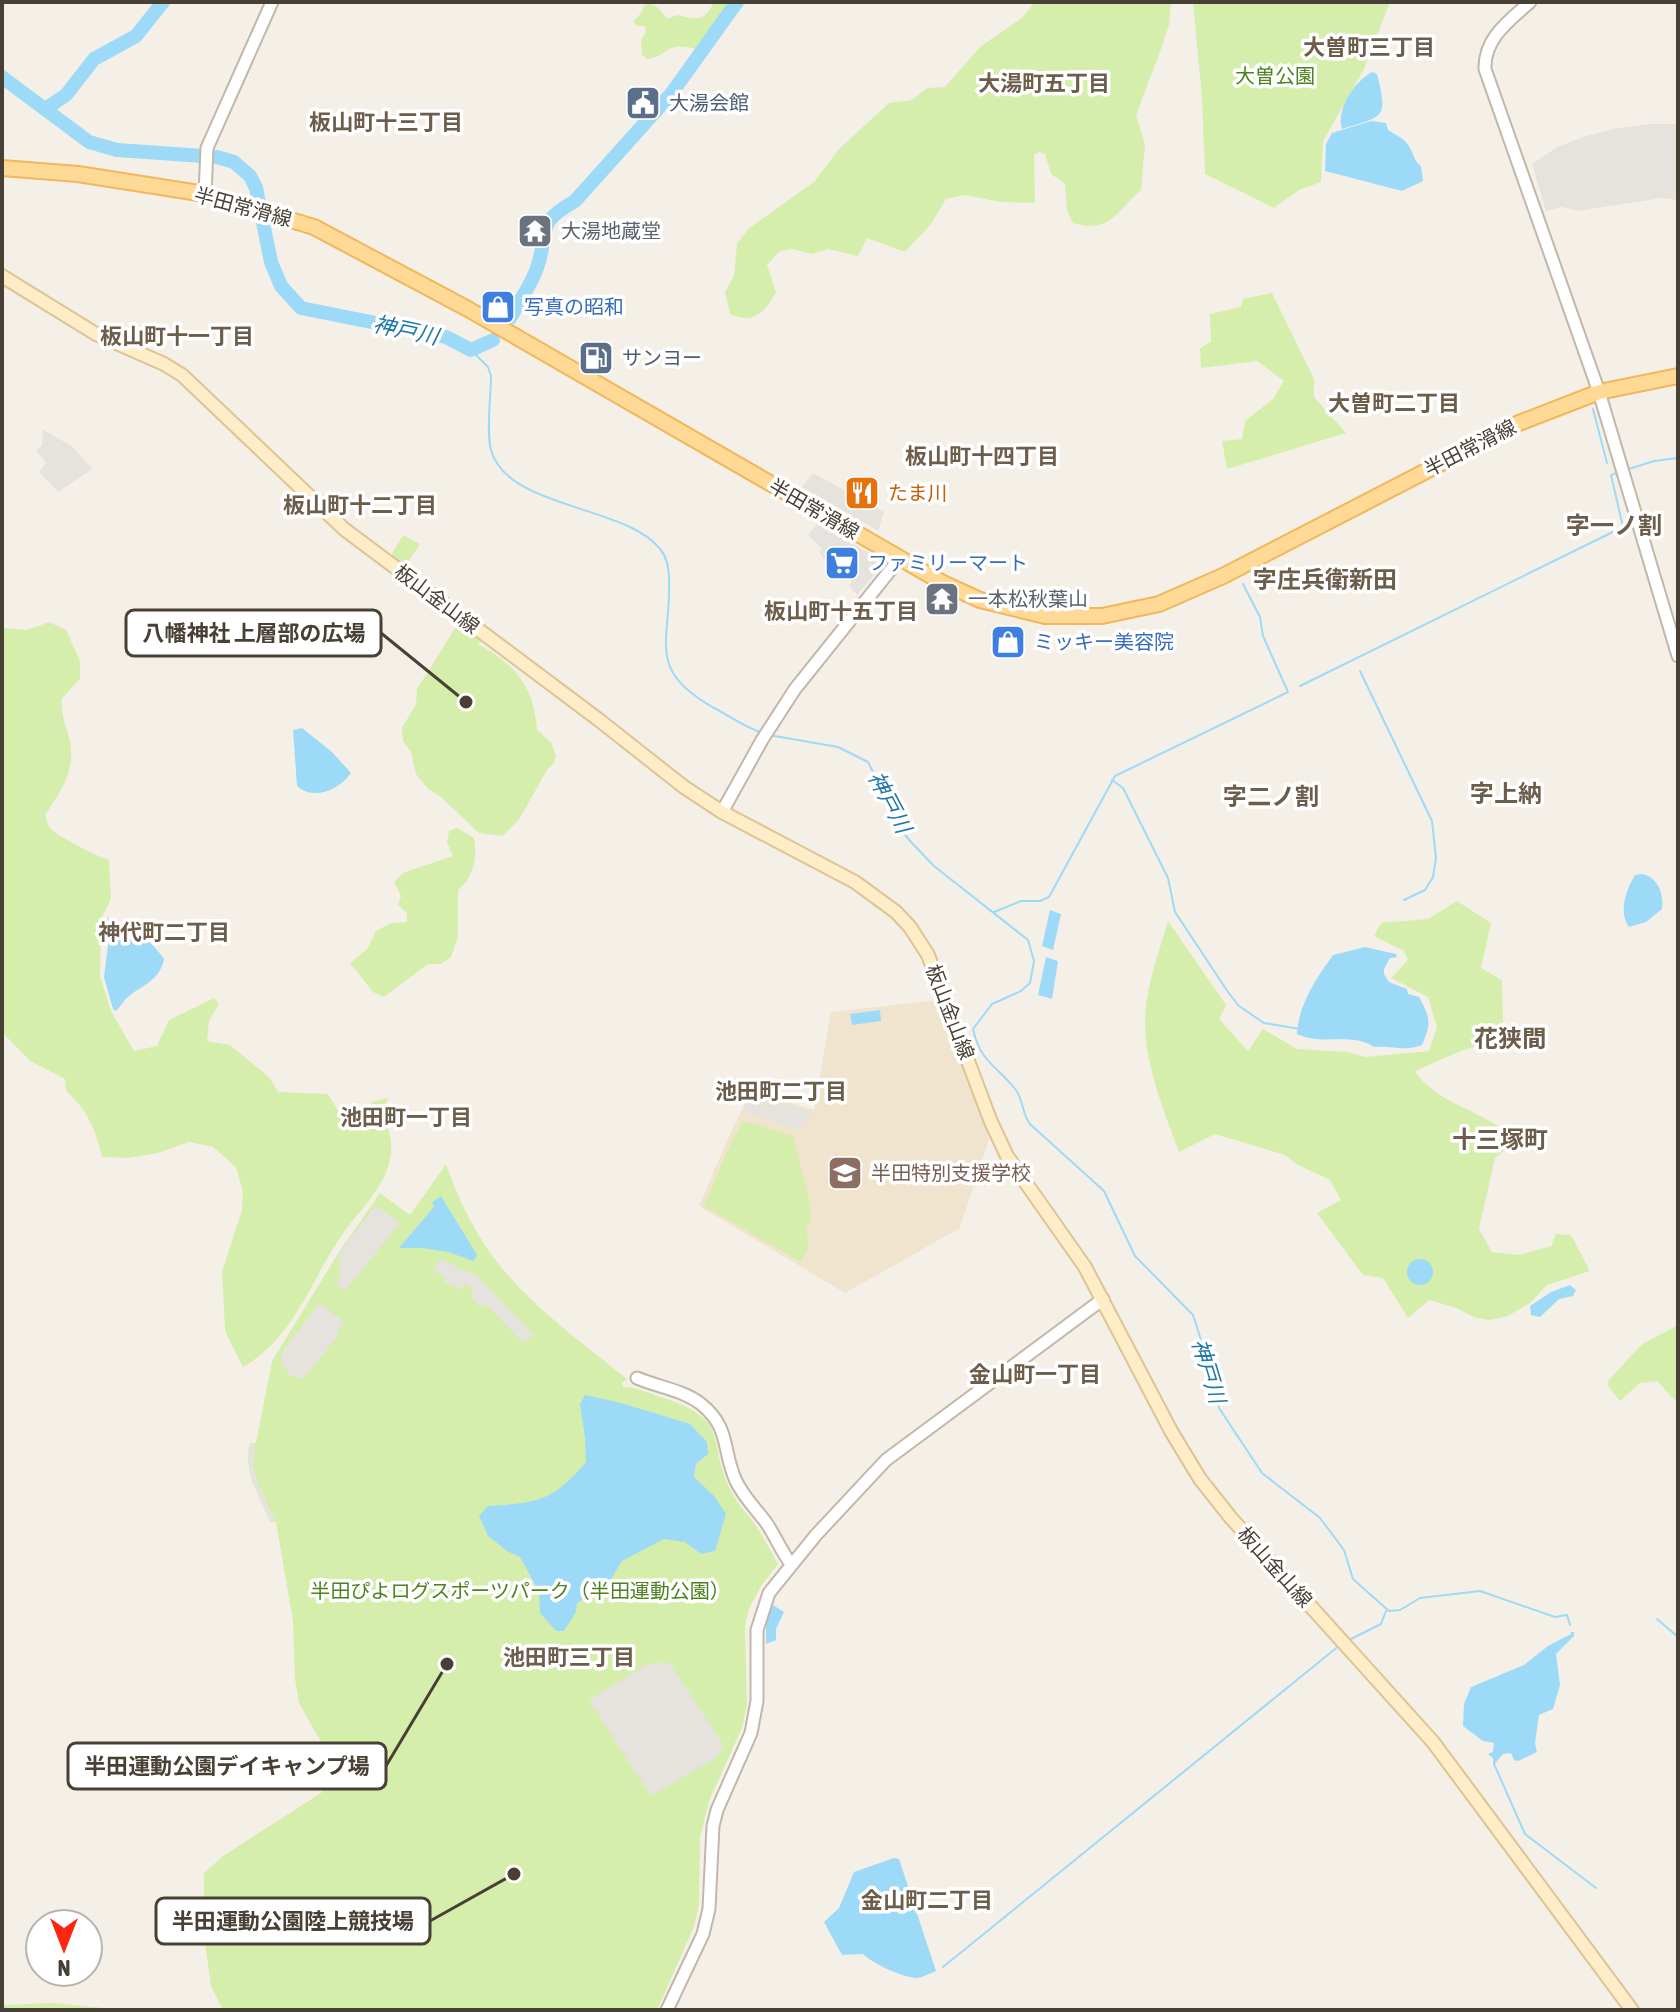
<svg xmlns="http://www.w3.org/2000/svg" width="1680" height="2012" viewBox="0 0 1680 2012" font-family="'Asap Condensed','Noto Sans JP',sans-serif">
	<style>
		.education { fill: #f0e4cf }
		.green { fill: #d5eeab }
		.parking { fill: #e6e3df }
		.water { fill: #9ddaf8 }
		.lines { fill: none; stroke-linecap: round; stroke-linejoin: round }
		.stream { stroke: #9ddaf8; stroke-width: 2 }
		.river { stroke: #9ddaf8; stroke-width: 14 }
		.tertiary-casing { stroke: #c2b7a8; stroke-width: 15 }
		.secondary-casing { stroke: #ddc494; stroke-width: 16 }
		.primary-casing { stroke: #f1b75a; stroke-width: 18 }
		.tertiary { stroke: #fff; stroke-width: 11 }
		.secondary { stroke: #ffedc7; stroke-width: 12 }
		.primary { stroke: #ffd996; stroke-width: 14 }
		.labels { text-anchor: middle; stroke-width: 7; stroke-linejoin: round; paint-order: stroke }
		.park-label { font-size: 20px; fill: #4e8221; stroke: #fff }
		.service-label { font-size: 20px; fill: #4e5e75; stroke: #fff; text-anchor: start }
		.street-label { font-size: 20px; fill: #494035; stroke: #fff }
		.worship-label { font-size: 20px; fill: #5b616d; stroke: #fff; text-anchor: start }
		.shop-label { font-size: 20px; fill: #366cbe; stroke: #fff; text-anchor: start }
		.food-label { font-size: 20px; fill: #c56008; stroke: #fff; text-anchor: start }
		.education-label { font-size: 20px; fill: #785e54; stroke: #fff; text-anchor: start }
		.neighbourhood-label { font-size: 22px; font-weight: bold; fill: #6d5d4b; stroke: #fff }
		.water-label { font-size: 22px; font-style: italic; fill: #1f79a7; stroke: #fff }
		.quarter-label { font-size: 24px; font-weight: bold; fill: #6d5d4b; stroke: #fff }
		.leader { fill: none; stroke: #494035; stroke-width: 3 }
		.callout-dot { fill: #494035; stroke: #fff; stroke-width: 3 }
		.callout { fill: #fff; stroke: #494035; stroke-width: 3 }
		.callout-label { font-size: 22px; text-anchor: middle; font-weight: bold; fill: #494035 }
	</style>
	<rect width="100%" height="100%" fill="#f5f0e7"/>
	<!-- education -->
	<polygon class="education" points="939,1000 989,1139 960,1228 845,1293 699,1206 728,1138 752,1090 814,1110 831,1012"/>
	<!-- green -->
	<g class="green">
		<path d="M 714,2 L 735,2 L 695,49 C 666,41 670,55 648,59 L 642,55 L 641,40 L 646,32 L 645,26 L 637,26 L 633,22 L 642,12 L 644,5 C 656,2 660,10 667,19 L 677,15 C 696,19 704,23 714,2 Z"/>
		<path d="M 1035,2 L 1171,2 L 1169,25 L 1161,49 L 1136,115 L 1145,145 L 1141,190 C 1117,211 1110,234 1073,223 L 1067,210 L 1065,184 L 1051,174 L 1045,154 L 1039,152 L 1034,155 L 1035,203 L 1000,202 L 965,195 L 946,199 L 931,224 L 905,252 L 867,238 L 858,256 L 828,249 L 812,254 L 793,249 L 780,251 L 767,265 L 776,292 C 766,312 753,325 730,314 L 725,292 L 734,276 L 737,244 L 748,229 L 815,181 L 839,149 L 889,103 L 912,100 L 927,88 L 945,87 L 981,46 L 1022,18 Z"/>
		<polygon points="1193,2 1390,2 1364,69 1323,141 1321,182 1299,190 1274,208 1205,174 1202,98"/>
		<polygon points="1272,293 1314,379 1314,397 1346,433 1227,469 1222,441 1242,439 1245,421 1273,399 1284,381 1257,361 1201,368 1200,348 1211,342 1210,314 1241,307 1243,299"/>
		<polygon points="403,535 420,544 406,565 390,557"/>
		<path d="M 461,619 L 487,637 L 478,644 C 516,665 534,686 537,730 L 551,742 L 556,756 L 554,763 L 547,770 L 520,818 L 503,836 L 479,833 L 441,797 L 428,789 L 416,774 L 411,752 L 403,741 L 402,728 L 416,704 L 417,689 Z"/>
		<path d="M 49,622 L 66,630 L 80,661 L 80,679 L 62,698 C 61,712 64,721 68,734 C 78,768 63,788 45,815 C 47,819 47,824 50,828 C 57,836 98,857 109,860 L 111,899 L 101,919 L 100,976 L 111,1011 L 134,1051 L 157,1046 L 169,1020 L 214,998 L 219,1004 L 209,1021 L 207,1041 L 230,1045 L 269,1077 L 278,1092 L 328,1094 L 343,1119 L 375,1101 L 388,1098 L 381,1117 C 394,1133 394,1155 385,1175 C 375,1197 356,1215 342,1235 C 310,1281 295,1337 243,1367 L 225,1331 L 222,1272 L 242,1210 L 243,1192 L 236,1167 L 213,1147 L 189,1142 L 158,1153 L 128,1158 L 102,1157 C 96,1130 87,1109 66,1091 L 65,1079 L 30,1061 L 2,1032 L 2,632 L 4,628 L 27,630 Z"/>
		<path d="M 457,828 L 474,838 C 478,856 473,879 458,890 L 458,937 L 451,957 L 441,964 L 428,964 L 384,997 L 373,992 L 350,963 L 367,949 L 376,931 L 391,923 L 407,922 L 407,913 L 398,905 L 401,896 L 394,882 L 405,872 L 453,856 L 447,842 L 449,831 Z"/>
		<path d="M 1457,901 L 1491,923 L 1481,968 L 1502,980 L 1503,1021 L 1495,1042 C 1466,1046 1441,1060 1415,1071 C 1434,1100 1471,1108 1498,1126 L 1505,1150 L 1495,1158 L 1479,1229 L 1492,1252 L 1519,1255 L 1551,1246 L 1556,1234 L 1571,1235 L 1590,1271 L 1547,1285 L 1530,1303 L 1508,1316 L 1490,1320 L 1476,1318 L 1456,1308 L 1429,1300 L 1408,1318 L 1383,1278 L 1363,1275 L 1317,1213 L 1341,1200 L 1330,1180 L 1296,1164 L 1285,1155 L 1215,1134 L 1179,1152 C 1164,1111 1144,1063 1145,1019 C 1146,986 1159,952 1168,921 L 1226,1005 L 1219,1019 L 1248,1051 L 1263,1029 L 1297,1049 L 1348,1052 L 1365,1057 L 1429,1051 L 1437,1027 L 1428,997 L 1391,978 L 1408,960 L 1404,951 L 1374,936 L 1381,923 L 1428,919 Z"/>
		<polygon points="743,1121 793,1136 809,1198 811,1225 807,1226 808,1250 801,1262 704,1206 732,1140"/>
		<path d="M 446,1164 C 459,1202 479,1242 506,1273 C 541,1314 587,1346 628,1380 L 622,1382 L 623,1387 C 638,1387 650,1394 664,1398 C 733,1421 706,1441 731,1491 C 737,1504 748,1514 756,1526 C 764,1538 771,1551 778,1564 L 761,1586 L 749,1609 L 745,1626 L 747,1706 L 742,1728 L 709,1801 L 700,1838 L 699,1905 L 694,1927 L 657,2010 L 223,2010 L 211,1986 L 204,1936 L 204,1873 L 223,1856 L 321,1793 L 331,1768 L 326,1751 L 299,1703 L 295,1679 L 293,1621 L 276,1522 L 270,1522 C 260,1495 242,1473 250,1443 L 256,1443 L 272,1361 L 339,1252 L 380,1193 L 410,1215 Z"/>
		<polygon points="1678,1325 1678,1404 1657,1381 1640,1383 1620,1401 1608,1386 1608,1381 1641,1345"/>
		<polygon points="54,2003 124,2010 2,2010 2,2005"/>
	</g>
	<!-- parking -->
	<g class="parking">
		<polygon points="1649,124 1676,124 1678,200 1662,198 1578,211 1562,207 1546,211 1532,164 1557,147 1583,137 1612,129"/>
		<polygon points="43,430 72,446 92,469 58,492 39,472 46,463 36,450 42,446"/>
		<polygon points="813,473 884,512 878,531 802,487"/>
		<polygon points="817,524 874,556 878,570 857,595 849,586 860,565 832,549 824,560 820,553 821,548 808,535"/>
		<polygon points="752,1093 813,1113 798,1130 743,1111"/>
		<polygon points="375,1205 400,1223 345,1291 336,1284 340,1278 339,1254"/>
		<polygon points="440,1259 477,1276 533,1334 523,1343 486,1304 481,1308 470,1296 474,1291 469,1286 464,1284 461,1290 443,1281 445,1276 433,1271"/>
		<polygon points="319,1303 344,1322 337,1332 339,1334 303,1379 289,1375 281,1360 283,1351"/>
		<polygon points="250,1444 255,1445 253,1467 257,1481 275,1520 270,1521 252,1482 248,1459"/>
		<polygon points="650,1663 670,1663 723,1744 717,1757 651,1796 589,1700"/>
	</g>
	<!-- water -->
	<g class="water">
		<path d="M 1372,72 L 1377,74 C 1389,120 1383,116 1342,129 C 1336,109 1354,82 1372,72 Z"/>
		<path d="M 1371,121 L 1386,123 L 1388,130 C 1397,136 1405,138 1410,148 C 1415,157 1414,161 1421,166 L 1423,181 L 1402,191 L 1325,171 L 1326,144 L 1332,133 Z"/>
		<path d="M 302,728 L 332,752 L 351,773 C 339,790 314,801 297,786 L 293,730 Z"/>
		<path d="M 1643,874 C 1658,878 1664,894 1662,909 L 1646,922 L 1629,927 C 1618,912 1626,890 1635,875 Z"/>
		<polygon points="1050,910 1061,914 1053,950 1042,946"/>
		<path d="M 106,918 C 127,921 153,942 164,959 C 160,980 143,985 129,996 C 124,1000 121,1006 116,1011 L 113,1009 L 104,977 L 108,945 Z"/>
		<path d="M 1365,947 L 1396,954 L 1397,957 L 1390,958 L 1384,969 L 1384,974 L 1389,982 L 1407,989 L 1408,994 L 1419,997 C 1431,1019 1431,1024 1422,1045 C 1405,1052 1391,1045 1374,1047 C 1352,1032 1321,1046 1297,1034 C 1299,1003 1316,979 1333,955 Z"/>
		<polygon points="1046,957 1058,961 1052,999 1038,995"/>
		<polygon points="880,1010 881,1021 852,1025 850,1014"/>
		<polygon points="441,1196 477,1255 473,1261 448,1252 422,1248 399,1248 434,1207 432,1202"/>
		<circle cx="1420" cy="1272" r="13"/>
		<polygon points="1570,1285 1576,1290 1573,1296 1559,1299 1540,1317 1531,1315 1530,1306 1551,1292"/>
		<path d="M 585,1395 L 621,1403 L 690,1424 L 707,1442 L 708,1454 L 696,1464 L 694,1477 L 715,1497 L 726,1514 L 715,1551 L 701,1554 L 685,1542 L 664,1539 L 622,1561 L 611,1579 L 590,1592 L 577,1604 L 576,1612 L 564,1631 L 556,1631 L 540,1613 L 539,1592 L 520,1557 L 507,1551 L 488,1536 L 479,1516 L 488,1506 C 538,1503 553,1501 586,1462 L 585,1438 L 580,1404 Z"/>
		<polygon points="773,1605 784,1612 776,1629 776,1640 766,1644 766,1622"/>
		<polygon points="1571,1632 1574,1632 1574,1636 1556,1654 1560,1685 1553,1709 1539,1715 1535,1743 1537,1752 1518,1761 1514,1760 1511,1753 1503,1754 1493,1766 1493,1758 1488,1754 1493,1752 1494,1743 1483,1741 1463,1726 1464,1704 1471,1687 1524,1665 1548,1646 1571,1634"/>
		<path d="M 894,1858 L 899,1859 L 936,1971 C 930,1973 922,1978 917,1978 C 904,1978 871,1963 863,1954 L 842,1955 L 824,1922 L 839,1908 L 854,1872 Z"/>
	</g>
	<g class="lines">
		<!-- stream -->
		<g class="stream">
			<path d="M 471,350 L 488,367 L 491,376 C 491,397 486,431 491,450 C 507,509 626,505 660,549 C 667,557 668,566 669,577 C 672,641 644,669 714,708 C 730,716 745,728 763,733"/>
			<polyline points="1593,409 1607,463"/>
			<polyline points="1629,469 1654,461 1678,458"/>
			<polyline points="1360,671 1432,821 1436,858 1433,877 1425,890 1404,900"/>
			<polyline points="1300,686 1623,527 1611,475 1619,472"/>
			<path d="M 769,735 L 838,747 L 868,762 L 902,831 L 911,842 L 934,866 L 1028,940 L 1034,961 L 1030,983 L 1021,991 L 992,1004 L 973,1029 C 980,1062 997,1066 1016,1090 C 1023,1099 1022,1114 1030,1124 L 1104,1191 L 1135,1256 L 1193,1315 L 1210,1368 L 1219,1408 L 1262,1473 L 1320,1518 L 1344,1550 L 1353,1579 L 1389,1611 L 1400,1610 L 1420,1598 L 1480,1591 L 1555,1617 L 1567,1615 L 1570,1625"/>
			<polyline points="1112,780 1123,788 1168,878 1175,912 1228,992 1239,1006 1264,1023 1300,1029"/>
			<polyline points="994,912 1021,901 1040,901 1049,897 1115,776 1288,692 1263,636 1260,617 1243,584"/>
			<polyline points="1657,1619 1678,1637"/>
			<polyline points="1349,1640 1381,1624 1386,1611"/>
			<polyline points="1494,1764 1525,1834 1596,1888"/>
			<polyline points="943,1967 1340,1645"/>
		</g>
		<!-- river -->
		<g class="river">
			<polyline points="2,77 89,142 117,150 217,157 234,162 250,176 256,188 271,262 281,286 301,308 446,337 471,350 493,340"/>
			<polyline points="45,109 66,95 94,59 136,36 163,2"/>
			<path d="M 510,318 C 519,302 531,285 537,268 C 550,230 533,225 575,201 L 671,94 L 737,2"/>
		</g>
		<!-- tertiary casing -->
		<g class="tertiary-casing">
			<g id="tertiary">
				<path d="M 1530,2 C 1509,21 1484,38 1485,69 L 1599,392 L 1678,656"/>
				<polyline points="205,194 207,148 272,2"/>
				<polyline points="722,812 762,740 795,689 900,558"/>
				<path d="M 637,1378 C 658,1387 683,1390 701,1404 C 731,1428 722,1451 736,1481 C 743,1496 755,1508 765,1521 C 775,1535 781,1551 791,1564"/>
				<polyline points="667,2010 703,1934 709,1909 713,1826 717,1810 751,1733 757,1701 757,1630 769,1593 816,1535 886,1460 1103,1299"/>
			</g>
		</g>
		<!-- secondary casing -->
		<g class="secondary-casing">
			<polyline id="secondary" points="2,276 96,334 164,364 182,375 344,529 599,720 684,787 722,812 855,882 896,912 910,927 928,955 991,1122 1007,1156 1085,1267 1171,1431 1200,1479 1231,1518 1433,1742 1632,2010"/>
		</g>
		<!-- primary casing -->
		<g class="primary-casing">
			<polyline id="primary" points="2,168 78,174 205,194 314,227 468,309 943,583 980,600 1045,616 1102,616 1159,604 1223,576 1519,423 1599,392 1678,376"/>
		</g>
		<!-- tertiary -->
		<use href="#tertiary" class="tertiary"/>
		<!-- secondary -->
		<use href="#secondary" class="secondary"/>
		<!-- primary -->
		<use href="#primary" class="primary"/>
	</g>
	<!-- icons -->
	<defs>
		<g id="civic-square" transform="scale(1.8)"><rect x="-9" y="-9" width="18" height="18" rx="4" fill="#5c6f8a" stroke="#fff"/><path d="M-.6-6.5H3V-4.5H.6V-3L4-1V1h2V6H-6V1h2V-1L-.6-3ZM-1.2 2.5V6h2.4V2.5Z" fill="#fff"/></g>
		<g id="temple-square" transform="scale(1.8)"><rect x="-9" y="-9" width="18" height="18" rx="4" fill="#6b7280" stroke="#fff"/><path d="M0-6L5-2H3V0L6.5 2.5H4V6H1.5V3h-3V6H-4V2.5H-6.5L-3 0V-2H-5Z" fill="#fff"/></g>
		<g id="shop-square" transform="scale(1.8)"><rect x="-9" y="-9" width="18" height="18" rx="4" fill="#3f7fe0" stroke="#fff"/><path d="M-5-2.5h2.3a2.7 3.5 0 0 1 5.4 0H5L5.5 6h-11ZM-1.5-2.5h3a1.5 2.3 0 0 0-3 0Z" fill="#fff"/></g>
		<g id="fuel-square" transform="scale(1.8)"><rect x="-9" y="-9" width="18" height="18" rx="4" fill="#5c6f8a" stroke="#fff"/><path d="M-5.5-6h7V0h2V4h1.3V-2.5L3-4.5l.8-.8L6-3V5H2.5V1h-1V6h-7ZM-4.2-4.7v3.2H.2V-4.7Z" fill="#fff"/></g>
		<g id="restaurant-square" transform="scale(1.8)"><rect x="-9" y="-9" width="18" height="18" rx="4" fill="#e8710a" stroke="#fff"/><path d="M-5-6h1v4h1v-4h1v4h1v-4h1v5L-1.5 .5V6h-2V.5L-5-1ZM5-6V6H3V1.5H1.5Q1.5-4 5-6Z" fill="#fff"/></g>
		<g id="supermarket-square" transform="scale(1.8)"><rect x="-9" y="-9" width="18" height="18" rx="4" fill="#3f7fe0" stroke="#fff"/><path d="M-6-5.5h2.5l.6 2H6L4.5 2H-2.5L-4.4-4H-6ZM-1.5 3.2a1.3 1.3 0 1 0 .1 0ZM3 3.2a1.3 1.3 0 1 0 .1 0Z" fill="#fff"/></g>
		<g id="school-square" transform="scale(1.8)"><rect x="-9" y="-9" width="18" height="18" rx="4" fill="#8d6e63" stroke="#fff"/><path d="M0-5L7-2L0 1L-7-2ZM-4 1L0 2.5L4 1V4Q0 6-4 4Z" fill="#fff"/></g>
	</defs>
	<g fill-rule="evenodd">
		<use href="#civic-square" x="643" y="103"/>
		<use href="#temple-square" x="535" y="231"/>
		<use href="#shop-square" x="498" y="307"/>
		<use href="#fuel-square" x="596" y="358"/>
		<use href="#restaurant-square" x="862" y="493"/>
		<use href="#supermarket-square" x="842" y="563"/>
		<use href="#temple-square" x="942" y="599"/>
		<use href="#shop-square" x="1008" y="642"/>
		<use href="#school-square" x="845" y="1173"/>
	</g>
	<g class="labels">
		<!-- park labels -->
		<g class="park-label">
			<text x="1275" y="83">大曽公園</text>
			<text x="520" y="1598">半田ぴよログスポーツパーク（半田運動公園）</text>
		</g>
		<!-- service labels -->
		<g class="service-label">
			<text x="669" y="110">大湯会館</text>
			<text x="622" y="365">サンヨー</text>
		</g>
		<!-- street labels -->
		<g class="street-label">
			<text transform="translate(243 207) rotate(15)" y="7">半田常滑線</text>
			<text transform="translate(1470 448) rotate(-27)" y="7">半田常滑線</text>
			<text transform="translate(814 509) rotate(30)" y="7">半田常滑線</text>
			<text transform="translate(437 599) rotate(37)" y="7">板山金山線</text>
			<text transform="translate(950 1012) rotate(69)" y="7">板山金山線</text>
			<text transform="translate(1275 1567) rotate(48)" y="7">板山金山線</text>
		</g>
		<!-- worship labels -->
		<g class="worship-label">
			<text x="561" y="238">大湯地蔵堂</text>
			<text x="968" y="606">一本松秋葉山</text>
		</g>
		<!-- shop labels -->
		<g class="shop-label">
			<text x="524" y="314">写真の昭和</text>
			<text x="868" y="570">ファミリーマート</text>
			<text x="1034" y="649">ミッキー美容院</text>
		</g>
		<!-- food labels -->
		<g class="food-label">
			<text x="888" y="500">たま川</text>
		</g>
		<!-- education labels -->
		<g class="education-label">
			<text x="871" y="1180">半田特別支援学校</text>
		</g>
		<!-- neighbourhood labels -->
		<g class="neighbourhood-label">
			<text x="1369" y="55">大曽町三丁目</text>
			<text x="1044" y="91">大湯町五丁目</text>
			<text x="386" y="130">板山町十三丁目</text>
			<text x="177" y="344">板山町十一丁目</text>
			<text x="1394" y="411">大曽町二丁目</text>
			<text x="982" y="464">板山町十四丁目</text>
			<text x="360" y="513">板山町十二丁目</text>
			<text x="841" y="619">板山町十五丁目</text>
			<text x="164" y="940">神代町二丁目</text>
			<text x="781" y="1099">池田町二丁目</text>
			<text x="406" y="1125">池田町一丁目</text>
			<text x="1035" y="1382">金山町一丁目</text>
			<text x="569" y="1665">池田町三丁目</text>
			<text x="927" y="1908">金山町二丁目</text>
		</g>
		<!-- water labels -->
		<g class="water-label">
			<text transform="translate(406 330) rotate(12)" y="8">神戸川</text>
			<text transform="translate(890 802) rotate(62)" y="8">神戸川</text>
			<text transform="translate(1209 1371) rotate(73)" y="8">神戸川</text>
		</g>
		<!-- quarter labels -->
		<g class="quarter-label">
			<text x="1614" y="534">字一ノ割</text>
			<text x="1325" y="588">字庄兵衛新田</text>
			<text x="1506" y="802">字上納</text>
			<text x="1271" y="805">字二ノ割</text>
			<text x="1510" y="1047">花狭間</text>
			<text x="1500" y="1148">十三塚町</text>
		</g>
	</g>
	<!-- callouts -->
	<path class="leader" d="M466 702L381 633M447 1664L386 1766M514 1874L430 1921"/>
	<g class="callout-dot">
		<circle cx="466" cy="702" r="8"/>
		<circle cx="447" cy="1664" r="8"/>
		<circle cx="514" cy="1874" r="8"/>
	</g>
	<g class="callout">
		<rect x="126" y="610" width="255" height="46" rx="8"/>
		<rect x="68" y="1743" width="318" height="46" rx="8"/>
		<rect x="156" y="1898" width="274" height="46" rx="8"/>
	</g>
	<g class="callout-label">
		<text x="254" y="641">八幡神社 上層部の広場</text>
		<text x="227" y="1774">半田運動公園デイキャンプ場</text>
		<text x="293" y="1929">半田運動公園陸上競技場</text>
	</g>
	<!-- border -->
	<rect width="1680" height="2012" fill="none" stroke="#494035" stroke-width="8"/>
	<!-- north arrow -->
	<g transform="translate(64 1948) rotate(180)"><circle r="38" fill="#ffffff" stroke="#b6b3ae" stroke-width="2"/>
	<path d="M0-6L14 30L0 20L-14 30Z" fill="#ff2514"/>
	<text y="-12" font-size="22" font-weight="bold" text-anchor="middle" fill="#494035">N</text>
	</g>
</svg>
